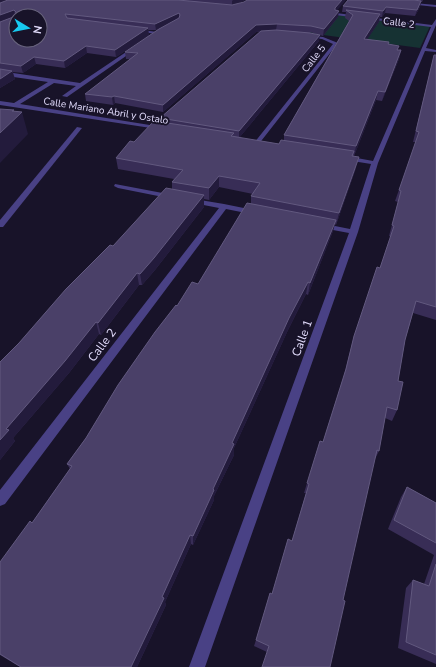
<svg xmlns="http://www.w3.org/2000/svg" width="436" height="667" viewBox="0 0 436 667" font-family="'Nunito Sans',sans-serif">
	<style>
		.green { fill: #163233 }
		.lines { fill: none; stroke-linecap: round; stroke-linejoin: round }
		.minor { fill: #494185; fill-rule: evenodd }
		.wall { fill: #382d56 }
		.shaded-wall { fill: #231b3c }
		.building { fill: #4a4068; stroke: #62597f; fill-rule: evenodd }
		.labels { text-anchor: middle; stroke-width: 4; stroke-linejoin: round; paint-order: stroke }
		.far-street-label { font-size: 10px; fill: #e3ddfd; stroke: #181329 }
		.street-label { font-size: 12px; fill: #e3ddfd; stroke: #181329 }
	</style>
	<rect width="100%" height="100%" fill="#181329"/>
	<!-- green -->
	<polygon class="green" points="301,11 430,26 420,48 286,30"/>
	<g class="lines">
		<!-- minor -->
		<g class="minor">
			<polygon points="380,0 436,5 436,7 382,1"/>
			<polygon points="336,13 432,25 436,19 436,25 426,48 436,50 436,52 425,51 378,163 358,232 205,667 189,667 349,233 317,227 316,225 320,223 350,229 371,164 346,160 343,158 346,156 373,161 431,27 335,15"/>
			<polygon points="135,29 157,32 159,33 157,34 133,31"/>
			<polygon points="303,35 323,37 338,43 258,145 254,145 254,143 333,44 322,39 303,37"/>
			<polygon points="135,46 139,47 67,97 62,96 76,86 54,83 20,104 162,127 164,128 164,130 0,105 0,101 14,103 48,82 0,75 0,71 80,83"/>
			<polygon points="77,127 82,128 3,227 0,227 0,220"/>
			<polygon points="115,184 173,195 177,197 173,199 118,188 114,186"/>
			<polygon points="188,198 224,204 259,211 260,213 256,215 226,209 5,504 0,506 0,490 219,208 188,202"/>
		</g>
	</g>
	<!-- wall -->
	<g class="wall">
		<polygon points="0,0 245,0 236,4 337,10 338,17 323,36 310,32 319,41 239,138 279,144 284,141 284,135 349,21 345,18 346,12 342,12 343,6 348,0 423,0 422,2 421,2 420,7 415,16 385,13 382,17 380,17 379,22 367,39 389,44 398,50 401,50 399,59 382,101 376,100 354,156 356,168 336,225 335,224 333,231 308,295 306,294 288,330 234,448 234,455 214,496 214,500 193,545 191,544 165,602 166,605 137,667 20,667 0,655 0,562 32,523 70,469 67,464 86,438 177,306 198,284 251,204 251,196 253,194 219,187 209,200 204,199 204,207 155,270 142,285 139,285 101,335 99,334 69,373 13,438 15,441 0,460 0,362 19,343 113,246 172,189 172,182 174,179 118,169 116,158 134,142 160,122 160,118 260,32 256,32 163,112 115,103 113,105 86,101 85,94 131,59 126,59 125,52 159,29 156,30 148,30 149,35 116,57 87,53 65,68 36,64 23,73 13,72 15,79 0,88"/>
		<polygon points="434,55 436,55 436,320 413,313 405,340 398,381 397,410 392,421 385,418 379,451 376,457 267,652 254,646 256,640 292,541 306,493 304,493 307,483 323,442 343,379 354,336 380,268 391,237 389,236 398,202 395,201 416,142 413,142"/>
		<polygon points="407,487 436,503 436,664 398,648 406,588 413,580 424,584 434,555 388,529 401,497"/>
	</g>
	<!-- shaded-wall -->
	<g class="shaded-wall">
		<polygon points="0,0 13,0 0,5"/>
		<polygon points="233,0 245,0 232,6 232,1"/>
		<polygon points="342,0 346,0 334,14 335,8"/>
		<polygon points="421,1 420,7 415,16 417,10"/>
		<polygon points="386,7 385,13 382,17 383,11"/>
		<polygon points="14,10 15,17 0,22 0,15"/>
		<polygon points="339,11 338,17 323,36 324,29"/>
		<polygon points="179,13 179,20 156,30 155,24"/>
		<polygon points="380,14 379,22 362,47 364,39"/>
		<polygon points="277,24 276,30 256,32 163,112 163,105 256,25"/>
		<polygon points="148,28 149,35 116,57 115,50"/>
		<polygon points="320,35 319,41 239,138 239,131"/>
		<polygon points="86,46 87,53 65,68 64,61"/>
		<polygon points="401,50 399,59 382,101 385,92"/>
		<polygon points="34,57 36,64 23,73 21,66"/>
		<polygon points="12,71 15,79 0,88 0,79"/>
		<polygon points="378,91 376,100 354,156 356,146"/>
		<polygon points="114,96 115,103 113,105 112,97"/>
		<polygon points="14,110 16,117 22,112 28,134 0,163 0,133 12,111"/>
		<polygon points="359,157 356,168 336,225 339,213"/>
		<polygon points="219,176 219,187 209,200 209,188"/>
		<polygon points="204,195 204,207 155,270 142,285 140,274"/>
		<polygon points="336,220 333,231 308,295 310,283"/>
		<polygon points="137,273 139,285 101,335 98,323"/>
		<polygon points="308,282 306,294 288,330 234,448 234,455 214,496 214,500 193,545 193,536 232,443 289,318"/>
		<polygon points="96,322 99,334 69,373 13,438 15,441 0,460 0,440 6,429"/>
		<polygon points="190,535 191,544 165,602 166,605 137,667 131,667"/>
	</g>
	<!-- building -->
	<g class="building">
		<path d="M 8,0 L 178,0 L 232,5 L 244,2 L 247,0 L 342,0 L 335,8 L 335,10 L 339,11 L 324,29 L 311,26 L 277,24 L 256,25 L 163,105 L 114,96 L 112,97 L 85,94 L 138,53 L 125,52 L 159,29 L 179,18 L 180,15 L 179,13 L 155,24 L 65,14 L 67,18 L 148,28 L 115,50 L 86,46 L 64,61 L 34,57 L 21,66 L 0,63 L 0,22 L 16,16 L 16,12 L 14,10 L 0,15 L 0,3 ZM 16,16 L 40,16 L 40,40 L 16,40 Z"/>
		<polygon points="348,0 414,0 421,1 417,10 386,7 383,11 343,6"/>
		<polygon points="346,10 380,14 364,39 389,42 388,44 399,46 397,50 401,50 385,92 378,91 356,146 284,135 353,15"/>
		<polygon points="276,30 310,33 320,35 239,131 160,118 261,31"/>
		<polygon points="434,55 436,55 436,307 416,301 405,340 398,381 403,382 397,410 387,407 379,451 377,450 343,600 345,601 330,667 262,667 269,646 256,640 270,593 272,594 288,539 292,541 309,484 307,483 320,441 323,442 346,369 354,336 377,267 380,268 394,226 392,225 401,191 399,190 419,132 416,131"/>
		<polygon points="0,69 12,71 0,79"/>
		<polygon points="0,109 14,110 12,111 22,112 0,133"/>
		<polygon points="154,121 234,133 231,136 279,144 281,140 354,151 352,156 359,157 339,213 251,196 260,183 219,176 209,188 172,182 183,170 116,158 130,141 134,142"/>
		<polygon points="166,188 204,195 154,258 140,274 137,273 98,323 96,322 65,361 6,429 9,430 0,440 0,362 19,343 66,289 110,245 113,246"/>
		<polygon points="247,203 336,220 310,283 308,282 289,318 232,443 234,444 213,489 214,490 193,536 190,535 162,597 164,598 131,667 21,667 0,654 0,562 30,521 32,523 72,466 67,464 86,438 118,385 155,332 176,305 177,306 192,282 198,284"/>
		<polygon points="407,487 436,503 436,543 394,520"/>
		<polygon points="436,564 436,655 406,642 413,580 429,586"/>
	</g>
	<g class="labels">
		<!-- far-street labels -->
		<g class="far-street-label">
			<text transform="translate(399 22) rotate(7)" y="4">Calle 2</text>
			<text transform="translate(313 58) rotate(-52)" y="4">Calle 5</text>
			<text transform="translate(106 110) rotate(9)" y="4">Calle Mariano Abril y Ostalo</text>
		</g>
		<!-- street labels -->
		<g class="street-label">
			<text transform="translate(302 338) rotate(-70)" y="4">Calle 1</text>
			<text transform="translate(102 345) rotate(-53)" y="4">Calle 2</text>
		</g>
	</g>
	<!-- north arrow -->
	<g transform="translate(28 28) rotate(100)"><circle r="19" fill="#181329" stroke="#69647e"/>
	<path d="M0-3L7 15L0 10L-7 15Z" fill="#17c9ef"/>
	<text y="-6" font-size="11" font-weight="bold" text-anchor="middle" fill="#e3ddfd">N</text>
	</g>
</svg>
